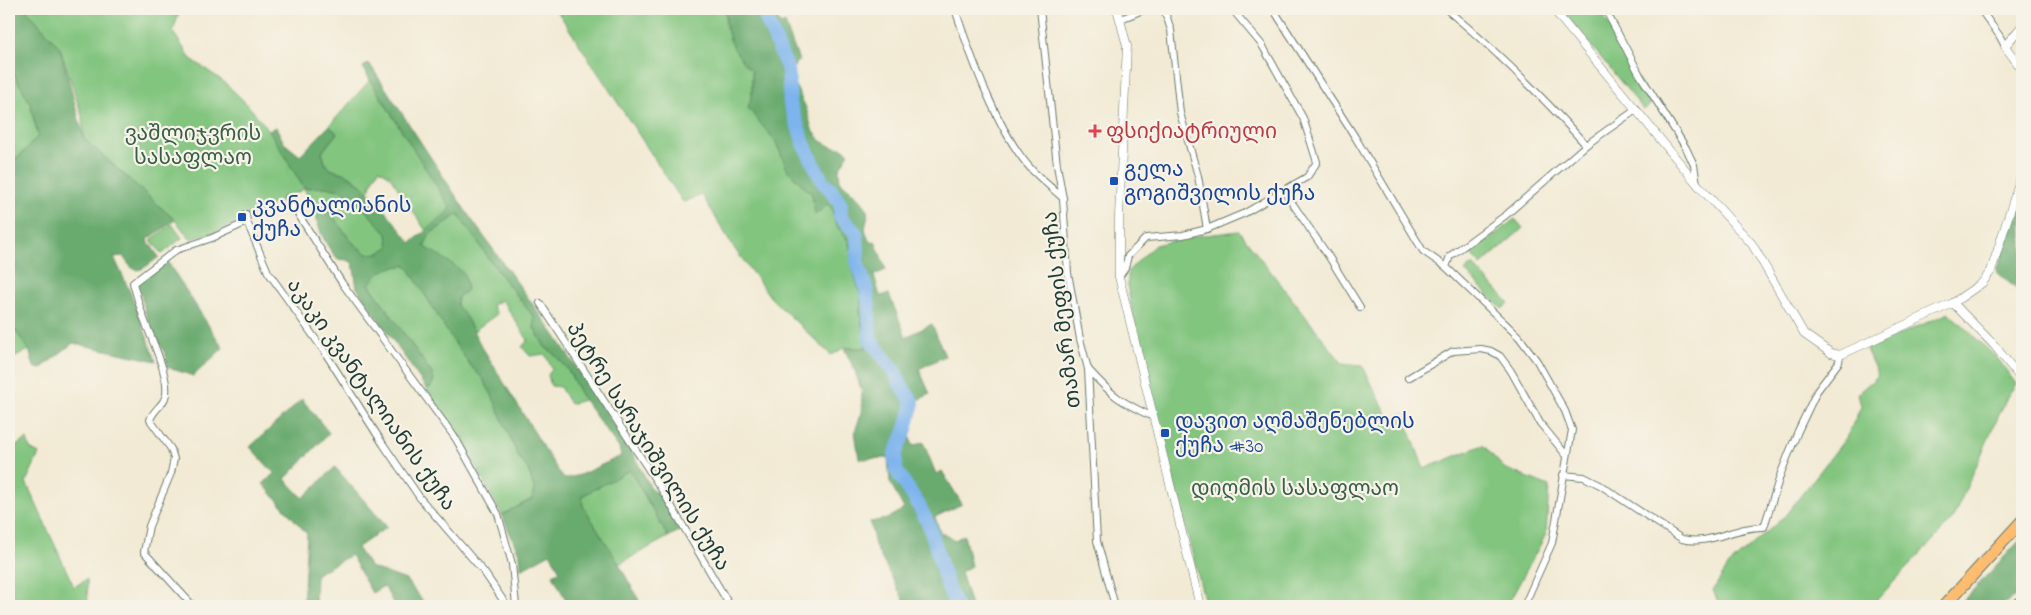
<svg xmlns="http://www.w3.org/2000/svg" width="2031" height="615" viewBox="0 0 2031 615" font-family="'Indie Flower','Noto Sans Georgian',sans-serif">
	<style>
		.green { fill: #82c57f; stroke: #50815a }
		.forest { fill: #69aa6e; stroke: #447451; fill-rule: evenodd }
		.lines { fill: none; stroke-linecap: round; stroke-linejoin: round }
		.river { stroke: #7db4ed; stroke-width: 14 }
		.minor-casing { stroke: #697a6c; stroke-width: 8 }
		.tertiary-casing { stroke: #697a6c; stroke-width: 9 }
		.trunk-casing { stroke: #697a6c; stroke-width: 13 }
		.minor { stroke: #fff; stroke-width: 6 }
		.tertiary { stroke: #fff; stroke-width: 8 }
		.trunk { stroke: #febc70; stroke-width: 11 }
		.health-dot { fill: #e0444e; stroke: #f7f3e8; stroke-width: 2 }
		.transit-dot { fill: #1a4fb4; stroke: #f7f3e8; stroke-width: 2 }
		.labels { text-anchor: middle; stroke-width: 4.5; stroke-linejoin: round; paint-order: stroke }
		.health-label { font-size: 21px; fill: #be3a42; stroke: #f7f3e8; text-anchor: start }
		.park-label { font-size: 21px; fill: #385f47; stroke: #f7f3e8 }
		.transit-label { font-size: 21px; fill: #164399; stroke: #f7f3e8; text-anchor: start }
		.street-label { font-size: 21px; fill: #1f3d34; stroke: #f7f3e8 }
	</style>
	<rect width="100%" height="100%" fill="#f7f3e8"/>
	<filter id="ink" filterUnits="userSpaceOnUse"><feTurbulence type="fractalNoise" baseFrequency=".02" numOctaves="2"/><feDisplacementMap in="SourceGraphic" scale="10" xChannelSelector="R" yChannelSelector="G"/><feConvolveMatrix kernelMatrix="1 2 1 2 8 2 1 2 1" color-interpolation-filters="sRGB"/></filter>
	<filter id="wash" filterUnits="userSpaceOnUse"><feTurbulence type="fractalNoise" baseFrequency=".0096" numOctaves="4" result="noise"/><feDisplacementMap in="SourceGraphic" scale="20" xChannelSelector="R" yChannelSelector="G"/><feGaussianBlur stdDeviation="1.12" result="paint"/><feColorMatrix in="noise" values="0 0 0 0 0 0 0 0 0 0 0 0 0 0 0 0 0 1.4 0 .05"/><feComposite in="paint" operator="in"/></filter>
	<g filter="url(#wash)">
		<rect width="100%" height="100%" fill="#f2ead4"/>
		<!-- green -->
		<g class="green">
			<polygon points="26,9 180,9 173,32 190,58 224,82 245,102 269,130 304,188 325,187 340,190 358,201 387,234 389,247 379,253 367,254 351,241 329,211 315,209 304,189 214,233 190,239 175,220 84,139 82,116 60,48"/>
			<polygon points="556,9 726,9 725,25 742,62 752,71 752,95 749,108 776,142 788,171 812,194 815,214 827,203 832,208 835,224 849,242 853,270 861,297 860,312 866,348 844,348 831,355 771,298 734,248 702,195 683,202"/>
			<polygon points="1561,9 1600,9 1651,104 1644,110"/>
			<polygon points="9,56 12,70 30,103 38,136 18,158 9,160"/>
			<path d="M 370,80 L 452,209 L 426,231 L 389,175 L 379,169 L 371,184 L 369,192 C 363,187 357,180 350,176 C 334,167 327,176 322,152 L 337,133 L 329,126 Z"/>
			<polygon points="458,214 499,273 534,317 534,328 545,347 555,355 568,370 584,400 570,404 560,387 551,386 548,375 552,369 545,354 530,356 522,347 528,340 502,300 492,305 497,314 474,331 457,305 458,297 452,264 439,258 424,246 430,234"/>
			<polygon points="1515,219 1523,228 1481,265 1470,253"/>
			<polygon points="172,224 182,238 162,254 151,240"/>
			<polygon points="1239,231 1342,363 1362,365 1390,420 1403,413 1424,469 1483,445 1504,468 1549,486 1546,534 1507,606 1206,606 1147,378 1128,291 1128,271 1155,245 1190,237"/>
			<polygon points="1472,264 1509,303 1502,309 1465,271"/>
			<path d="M 407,265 L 450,336 L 470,365 L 483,379 L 492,395 L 518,456 L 528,469 L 534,488 L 532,499 L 502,515 L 462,441 L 426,388 L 431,387 L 434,380 L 431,372 L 369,284 C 382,267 387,268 407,265 Z"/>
			<polygon points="1949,313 1998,359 2016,384 2007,397 1952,520 1871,606 1717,606 1718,602 1713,590 1729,565 1784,517 1846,438 1861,407 1858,393 1878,376 1866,349"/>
			<polygon points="9,321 29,350 12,359 9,363"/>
			<polygon points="27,439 30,449 39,454 26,482 74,587 87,579 88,606 9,606 9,450"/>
			<polygon points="630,469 668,537 619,564 583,506 582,496"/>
		</g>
		<!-- forest -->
		<g class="forest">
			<path d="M 9,9 L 26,9 L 60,48 L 84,139 L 175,220 L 147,240 L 159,257 C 141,270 136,278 123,256 L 114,257 L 130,292 L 156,361 L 73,343 L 40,369 L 34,367 L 29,350 L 9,321 L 9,160 L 18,158 L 38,136 L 30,103 L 12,70 L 9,56 Z"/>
			<path d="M 726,9 L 774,9 L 780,25 L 785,23 L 799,61 L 795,63 L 793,81 L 806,108 L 812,129 L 820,140 L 830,146 L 842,148 L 849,153 L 839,169 L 840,181 C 848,190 865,200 867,211 C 870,224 860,224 870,242 L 875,241 L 886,270 L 874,275 L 880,296 L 889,294 L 906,337 L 932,324 L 945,356 L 919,369 L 930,394 L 916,401 L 910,438 L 913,446 L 923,442 L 936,474 L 942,471 L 962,504 L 935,517 L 940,532 L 955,540 L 964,535 L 971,566 L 961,572 L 971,606 L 907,606 L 875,546 L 870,522 L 887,519 L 904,509 L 890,482 L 888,458 L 859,459 L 855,431 L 861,415 L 862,392 L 855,371 L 844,348 L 866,348 L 860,312 L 861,297 L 853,270 L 849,242 L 835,224 L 832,209 L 828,204 L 815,215 L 812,194 L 788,171 L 776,142 L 748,108 L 752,95 L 752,71 C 733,52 725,36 726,9 Z"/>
			<path d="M 369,63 L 467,213 L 557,338 L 629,447 L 652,490 L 658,493 L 681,530 L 668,537 L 630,470 L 582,496 L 583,506 L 619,564 L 642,606 L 569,606 L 553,575 L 560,571 L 550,553 L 521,569 L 520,556 L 502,515 L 532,499 L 534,488 L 528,469 L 518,456 L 492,395 L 483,379 L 470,365 L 450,336 L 407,265 C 388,268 381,268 369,284 L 431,372 L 434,379 L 431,387 L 426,388 L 357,288 L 353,263 L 347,260 L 338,259 C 326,247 316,226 315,209 L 329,211 L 351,241 L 367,254 L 379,253 L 389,247 L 387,234 L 357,201 L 340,190 L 325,187 L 304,188 L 269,130 L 276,127 L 284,143 L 300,156 L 329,126 L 337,133 L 322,152 C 327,177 336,167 351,177 C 376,195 392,220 411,243 L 451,209 L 370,80 L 363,67 ZM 458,214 L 499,273 L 534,317 L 534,328 L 545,347 L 555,355 L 568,370 L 584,400 L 619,448 L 621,456 L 580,475 L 564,479 L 555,466 L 479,342 L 466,317 L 457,305 L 458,297 L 467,290 C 466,286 466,278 464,274 C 458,266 434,253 424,246 L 430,234 Z"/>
			<polygon points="2022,192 2022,294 1996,271"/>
			<polygon points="166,259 223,348 193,376 167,367 167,358 146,315 138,283"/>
			<polygon points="302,399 329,433 285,479 303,498 335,467 387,527 357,548 370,567 406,580 423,601 416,606 395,606 384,586 372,593 351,555 316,574 315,606 303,606 307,534 263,484 274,473 250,447"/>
			<polygon points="2022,538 2022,591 2001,606 1958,606"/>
		</g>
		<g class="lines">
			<!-- river -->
			<polyline class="river" points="762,9 788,70 790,104 805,146 822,181 832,191 841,205 840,216 856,233 858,248 857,261 866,288 869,306 870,339 895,372 900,384 913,403 905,432 895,454 896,470 918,504 930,527 947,585 956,606"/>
		</g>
	</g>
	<g filter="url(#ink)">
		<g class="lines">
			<!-- minor casing -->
			<g class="minor-casing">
				<g id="minor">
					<path d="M 955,9 C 971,57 998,133 1032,170 C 1042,180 1053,189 1063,198"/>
					<polyline points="1040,9 1057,165 1063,199 1068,273 1080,339 1088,369 1097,541 1115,606"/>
					<polyline points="1164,9 1171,30 1180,113 1198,176 1207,229"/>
					<path d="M 1446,9 C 1497,51 1542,96 1586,145"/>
					<polyline points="1605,9 1640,75 1686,148 1694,165 1697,184"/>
					<polyline points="1980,9 1999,35 2005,46"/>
					<polyline points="1277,15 1355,137 1423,251 1446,267 1519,337 1537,361 1565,411 1572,430 1552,543 1524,606"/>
					<polyline points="1121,19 1145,9"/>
					<polyline points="1284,191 1329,257 1360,307"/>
					<polyline points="288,198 342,283 456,439 498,514 512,564 516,606"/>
					<polyline points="246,214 247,222 268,272 324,351 383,444 420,498 484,572 507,606"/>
					<polyline points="1446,267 1450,256 1506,215 1586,145 1637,109"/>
					<polyline points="1119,277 1125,268 1128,256 1146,238 1183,235 1207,229 1245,213 1307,177 1317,162 1303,118 1262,45 1232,9"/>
					<polyline points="540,303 662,490 730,606"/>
					<path d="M 1088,369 C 1112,396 1121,402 1153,417"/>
					<polyline points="1408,378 1453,351 1481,349 1491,351 1500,356 1511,371 1540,423 1567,456"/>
					<path d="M 1563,475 L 1584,477 L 1600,485 L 1682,539 C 1711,546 1734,526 1764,527 L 1781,473 L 1798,431 L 1817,391 L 1839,362 L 1840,355"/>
					<path d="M 193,606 L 144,552 L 149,526 L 171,473 L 174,459 L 171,449 L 150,420 C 153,410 162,406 165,398 C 172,380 149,334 143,316 C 139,305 136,294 133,283 L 176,250 L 212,238 L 247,222"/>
				</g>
			</g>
			<!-- tertiary casing -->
			<g class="tertiary-casing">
				<g id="tertiary">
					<polyline points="1117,9 1127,46 1119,216 1119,277 1200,606"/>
					<polyline points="1553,9 1698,185 1752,244 1804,334 1831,353 1840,355 1953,303 1994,345 2022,380"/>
					<polyline points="2022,26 2005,46 2022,70"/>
					<polyline points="1953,303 1982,283 1991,271 2022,173"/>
				</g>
			</g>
			<!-- trunk casing -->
			<g class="trunk-casing">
				<g id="trunk">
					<polyline points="1944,606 2022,521"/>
					<polyline points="2016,606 2022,601"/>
				</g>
			</g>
			<!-- minor -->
			<use href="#minor" class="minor"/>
			<!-- tertiary -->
			<use href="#tertiary" class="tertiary"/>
			<!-- trunk -->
			<use href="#trunk" class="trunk"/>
		</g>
	</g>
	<!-- markers -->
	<path class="health-dot" d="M1092.5 123.5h5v5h5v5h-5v5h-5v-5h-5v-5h5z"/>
	<g class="transit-dot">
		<rect x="1109" y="176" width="10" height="10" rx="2.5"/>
		<rect x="237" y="212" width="10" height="10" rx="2.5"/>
		<rect x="1160" y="428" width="10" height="10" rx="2.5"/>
	</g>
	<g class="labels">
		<!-- health labels -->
		<g class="health-label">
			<text x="1106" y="138">ფსიქიატრიული</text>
		</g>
		<!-- park labels -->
		<g class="park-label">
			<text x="193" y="140">ვაშლიჯვრის<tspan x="193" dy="24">სასაფლაო</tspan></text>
			<text x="1295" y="495">დიღმის სასაფლაო</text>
		</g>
		<!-- transit labels -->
		<g class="transit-label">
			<text x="1124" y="176">გელა<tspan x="1124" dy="24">გოგიშვილის ქუჩა</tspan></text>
			<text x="252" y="212">კვანტალიანის<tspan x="252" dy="24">ქუჩა</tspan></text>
			<text x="1175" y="428">დავით აღმაშენებლის<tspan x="1175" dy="24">ქუჩა #30</tspan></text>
		</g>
		<!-- street labels -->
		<g class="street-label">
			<text transform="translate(1061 310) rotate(-97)" y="7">თამარ მეფის ქუჩა</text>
			<text transform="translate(372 394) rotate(55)" y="7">აკაკი კვანტალიანის ქუჩა</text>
			<text transform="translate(649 446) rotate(58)" y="7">პეტრე სარაჯიშვილის ქუჩა</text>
		</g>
	</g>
	<!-- margin -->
	<rect width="2031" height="615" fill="none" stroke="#f7f3e8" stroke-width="30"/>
</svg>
